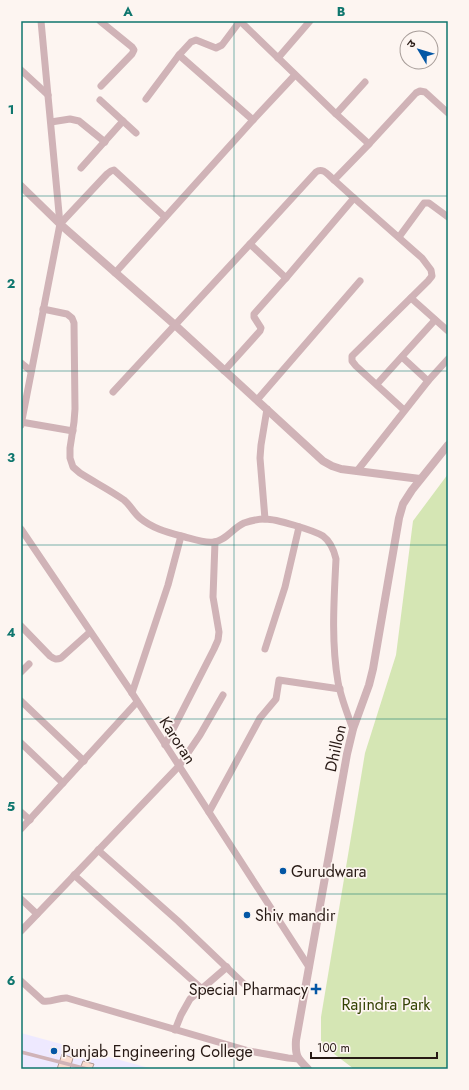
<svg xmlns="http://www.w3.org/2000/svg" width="469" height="1090" viewBox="0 0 469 1090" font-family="Jost,'Noto Sans Devanagari',sans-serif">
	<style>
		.education { fill: #eee9ff }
		.green { fill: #d5e6b4 }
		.building { fill: #fadbcf; stroke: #af9991 }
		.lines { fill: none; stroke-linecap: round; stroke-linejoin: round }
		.service { stroke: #d0b3b7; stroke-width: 3.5 }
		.minor { stroke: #d0b3b7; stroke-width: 7 }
		.tertiary { stroke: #d0b3b7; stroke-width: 8 }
		.grid { fill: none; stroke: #0f766e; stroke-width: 1; stroke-opacity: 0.55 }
		.poi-dot { fill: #0457a5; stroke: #fdf5f1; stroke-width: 1.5 }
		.labels { text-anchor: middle; stroke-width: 3.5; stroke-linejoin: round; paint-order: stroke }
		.street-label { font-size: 16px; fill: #271914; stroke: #fdf5f1 }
		.poi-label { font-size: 16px; fill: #271914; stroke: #fdf5f1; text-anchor: start }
		.park-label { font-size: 16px; fill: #334203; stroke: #fdf5f1 }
		.neatline { fill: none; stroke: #0f766e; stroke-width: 1.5 }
		.grid-label { font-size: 13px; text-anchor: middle; font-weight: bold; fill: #0f766e }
	</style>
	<rect width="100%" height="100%" fill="#fdf5f1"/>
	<!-- education -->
	<polygon class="education" points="21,1033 153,1069 21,1069"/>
	<!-- green -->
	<polygon class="green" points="448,474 448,1069 354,1069 321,1044 321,1017 365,753 396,655 413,521"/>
	<!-- building -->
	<g class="building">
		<polygon points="62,1054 73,1058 70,1069 57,1069"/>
		<polygon points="83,1061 94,1064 92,1069 80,1069"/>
	</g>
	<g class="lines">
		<!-- service -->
		<polyline class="service" points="21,1052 87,1069"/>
		<!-- minor -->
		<g class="minor">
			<polyline points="100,21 132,47 134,50 132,54 101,86"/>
			<polyline points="240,21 336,114 369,144"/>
			<polyline points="179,55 253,120"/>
			<polyline points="278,58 310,21"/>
			<polyline points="21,70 48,95"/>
			<polyline points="146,99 179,55 191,42 196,40 216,48 222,45 240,21"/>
			<polyline points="100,100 136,133"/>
			<polyline points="336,114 365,82"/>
			<polyline points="51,122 70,119 79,121 105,142"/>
			<polyline points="81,168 123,121"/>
			<polyline points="354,198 422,258 431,270 432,276 428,281 352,356 352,361 356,366 404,410"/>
			<polyline points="60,224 107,174 111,171 114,170 165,217"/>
			<polyline points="399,237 424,203 429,203 448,217"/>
			<path d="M 250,244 L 316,172 C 323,167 328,175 334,180"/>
			<polyline points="115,273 253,120 295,75"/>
			<polyline points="411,298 448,331"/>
			<path d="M 43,309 L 67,314 L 72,318 L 74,323 L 75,409 L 74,422 L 70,448 L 70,458 L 73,467 L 80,473 C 94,482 110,490 124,500 C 130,505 134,513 140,518 C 152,528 166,532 181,536 C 190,538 205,544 214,542 C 225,541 233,528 244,523 C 250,521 258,519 265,519 C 276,519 313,530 323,536 C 331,542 334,550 336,559 C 334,600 331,641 338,682 C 341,698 347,713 353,729"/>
			<polyline points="402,357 428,381"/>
			<polyline points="21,363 31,371"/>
			<polyline points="224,371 260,331 261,328 254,317 254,314 286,278"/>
			<polyline points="377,384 435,320"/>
			<polyline points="113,392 250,244 286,278 354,198 334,180 369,144 416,93 420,91 425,92 448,113"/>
			<polyline points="257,400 360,281"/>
			<polyline points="21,422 73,431"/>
			<polyline points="21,425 60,224 41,21"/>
			<polyline points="357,471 428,381 448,359"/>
			<polyline points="265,519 260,458 261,445 267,409"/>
			<polyline points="21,529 132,693 309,967"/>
			<path d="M 21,626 L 50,656 C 54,659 56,660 61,658 L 90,632"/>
			<polyline points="265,649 285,587 299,527"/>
			<polyline points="21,672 29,664"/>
			<polyline points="132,693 168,585 181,536"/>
			<polyline points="21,701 84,761"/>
			<polyline points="21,743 63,783"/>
			<polyline points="165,745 214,649 218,640 219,632 213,597 215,542"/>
			<polyline points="21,812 30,820"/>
			<polyline points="209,812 260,718 276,699 279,680 340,689"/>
			<polyline points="21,829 137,702"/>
			<polyline points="98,850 178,921 245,985"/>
			<polyline points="74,875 201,988"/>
			<polyline points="21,899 37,914"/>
			<polyline points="21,931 179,766 200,735 223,695"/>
			<path d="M 21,981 L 43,1001 C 51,1003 59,997 67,998 L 249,1051 L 288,1058 L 299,1059"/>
			<polyline points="175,1030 181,1015 190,999 227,967"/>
		</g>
		<!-- tertiary -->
		<g class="tertiary">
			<polyline points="21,186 60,224 175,325 323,461 332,466 341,469 420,479"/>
			<path d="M 308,1069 C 297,1058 295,1056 296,1040 L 347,754 L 353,729 L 369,685 L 373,669 L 399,518 L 403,504 L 412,490 L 448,445"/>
		</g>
	</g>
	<!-- grid -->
	<path class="grid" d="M 234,21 L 234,1069M 21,196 L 448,196M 21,371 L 448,371M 21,545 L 448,545M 21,719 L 448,719M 21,894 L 448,894"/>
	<!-- markers -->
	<g class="poi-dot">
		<circle cx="283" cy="871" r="4"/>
		<circle cx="247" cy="915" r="4"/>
		<path d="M314 983h4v4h4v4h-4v4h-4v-4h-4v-4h4z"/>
		<circle cx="54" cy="1051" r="4"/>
	</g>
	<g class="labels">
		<!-- street labels -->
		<g class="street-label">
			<text transform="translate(178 740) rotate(57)" y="6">Karoran</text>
			<text transform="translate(335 748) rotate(-77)" y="6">Dhillon</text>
		</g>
		<!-- poi labels -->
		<g class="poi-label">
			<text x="291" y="877">Gurudwara</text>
			<text x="255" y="921">Shiv mandir</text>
			<text x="308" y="995" text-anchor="end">Special Pharmacy</text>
			<text x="62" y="1057">Punjab Engineering College</text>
		</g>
		<!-- park labels -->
		<g class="park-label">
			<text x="386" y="1010">Rajindra Park</text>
		</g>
	</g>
	<!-- border -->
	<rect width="469" height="1090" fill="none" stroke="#fdf5f1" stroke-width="44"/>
	<!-- north arrow -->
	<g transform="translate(419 50) rotate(308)"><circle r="19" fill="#fdf5f1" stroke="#a79d99"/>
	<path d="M0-3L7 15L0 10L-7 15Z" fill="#0457a5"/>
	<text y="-6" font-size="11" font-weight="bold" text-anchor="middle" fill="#271914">उ</text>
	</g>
	<!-- scale -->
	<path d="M311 1052v6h126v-6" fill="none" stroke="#271914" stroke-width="2"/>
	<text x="317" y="1052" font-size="12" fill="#271914" stroke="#fdf5f1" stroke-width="3" paint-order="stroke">100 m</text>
	<rect x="22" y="22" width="425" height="1046" class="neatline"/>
	<g class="grid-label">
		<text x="128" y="16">A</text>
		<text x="341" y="16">B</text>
		<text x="11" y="114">1</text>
		<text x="11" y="288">2</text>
		<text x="11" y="462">3</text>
		<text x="11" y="637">4</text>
		<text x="11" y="811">5</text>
		<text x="11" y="985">6</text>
	</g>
</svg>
